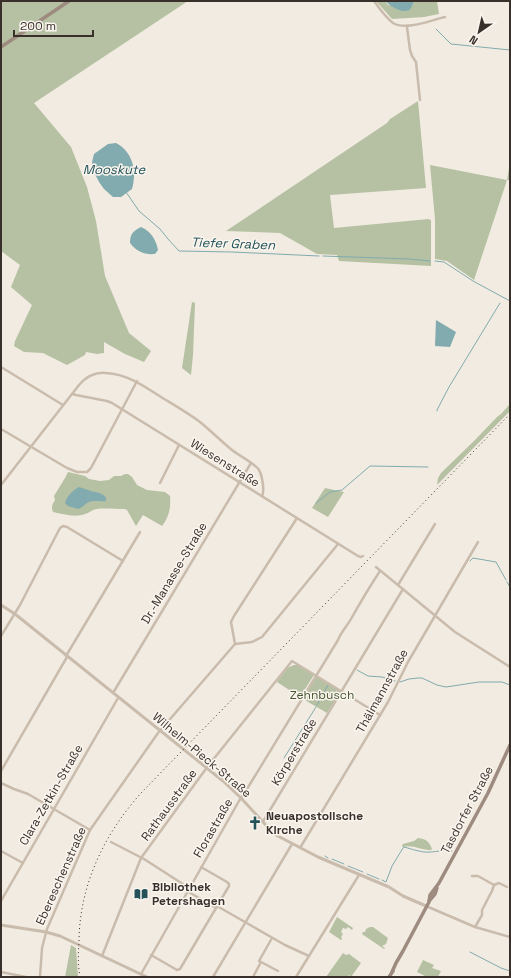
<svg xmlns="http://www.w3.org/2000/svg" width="511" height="978" viewBox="0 0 511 978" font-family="'Space Grotesk',sans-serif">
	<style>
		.green { fill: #b5c1a2 }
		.water { fill: #81abae }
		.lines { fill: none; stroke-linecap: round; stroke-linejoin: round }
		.stream { stroke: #81abae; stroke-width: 1 }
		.minor { stroke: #cabcad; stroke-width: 2.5 }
		.tertiary { stroke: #cabcad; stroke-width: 3 }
		.secondary { stroke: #9e8b7f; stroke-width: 3.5 }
		.rail { stroke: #39302b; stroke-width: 1; stroke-dasharray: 1 3; stroke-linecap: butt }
		.labels { text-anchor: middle; stroke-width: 3; stroke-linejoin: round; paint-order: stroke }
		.street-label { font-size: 12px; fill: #39302b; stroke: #faf5ee }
		.park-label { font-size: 12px; fill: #475630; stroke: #faf5ee }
		.poi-label { font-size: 12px; font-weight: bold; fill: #39302b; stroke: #faf5ee; text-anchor: start }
		.water-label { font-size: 13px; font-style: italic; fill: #235359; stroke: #faf5ee }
	</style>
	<rect width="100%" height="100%" fill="#f2ebe1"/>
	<!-- green -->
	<g class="green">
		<polygon points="1,1 188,1 34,103 71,147 87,187 96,221 105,276 129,333 151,351 144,362 125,354 104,342 104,353 97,354 86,352 85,355 67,365 43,353 24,352 14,346 15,341 32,305 11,287 20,265 1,251"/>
		<polygon points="376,1 385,1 388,5 412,7 414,1 437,1 439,14 424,17 392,19"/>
		<polygon points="418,101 426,188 330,195 334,228 429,219 430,220 431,220 431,266 339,261 337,255 317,254 280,233 226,231 387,123 390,119"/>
		<polygon points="510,162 510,180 507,180 474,280 447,261 435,259 435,219 430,165 507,180"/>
		<polygon points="192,302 195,303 193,355 191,375 182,368"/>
		<polygon points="510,404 510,411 437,485 438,478 441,473 475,440 497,417 501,414"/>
		<path d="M 68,472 L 85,476 L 89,479 L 100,481 L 109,480 L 114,476 L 121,476 L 125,474 L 128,474 L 132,477 L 137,485 L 147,490 L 165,492 L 170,496 C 171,508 169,517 162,526 L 143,515 L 136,526 L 127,510 L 125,509 C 116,509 105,508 96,509 C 92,510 89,513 85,514 C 75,518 63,514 53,512 C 51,507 52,505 55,500 L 54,496 L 65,478 Z"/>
		<polygon points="325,488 344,492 328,517 312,508"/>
		<polygon points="294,665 298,665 314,675 300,697 277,682 287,668"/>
		<polygon points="316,676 341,691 327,713 303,699"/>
		<path d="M 418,838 C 426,839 429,841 432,849 L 431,850 C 422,850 411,844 403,847 L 402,846 L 403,844 L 414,841 Z"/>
		<polygon points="337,917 353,928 352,930 348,927 346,929 343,928 341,932 343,934 341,937 342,939 341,940 329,932"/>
		<polygon points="370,927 373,927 388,938 386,944 382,946 385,948 384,949 362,934 363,932 365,932 366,929"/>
		<polygon points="71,945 76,948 78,977 65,977"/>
		<polygon points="343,953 346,955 349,954 361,963 351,977 349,975 347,977 326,977"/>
		<polygon points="423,960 434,965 432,968 441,971 438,977 427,977 417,972"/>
	</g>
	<!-- water -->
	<g class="water">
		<path d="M 385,1 L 414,1 C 413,4 412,8 409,10 C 402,14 390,6 385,1 Z"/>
		<path d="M 116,143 C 133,152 137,171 132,189 L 121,197 L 113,197 L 104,189 L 99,182 L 93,170 L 92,162 L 94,154 L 108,144 Z"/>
		<path d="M 141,227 C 151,231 156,240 158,250 L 155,254 C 144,255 136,251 130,243 C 130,234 133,231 141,227 Z"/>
		<polygon points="436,320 456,332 450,347 435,346"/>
		<path d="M 79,487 C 83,488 87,490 91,491 C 97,493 102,492 106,498 L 106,501 C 100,502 94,500 89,502 C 85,504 82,508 78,509 L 68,506 L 65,503 C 67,496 72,491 79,487 Z"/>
	</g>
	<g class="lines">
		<!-- stream -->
		<g class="stream">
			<polyline points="436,29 451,44 510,50"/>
			<polyline points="126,192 139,211 160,229 168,239 179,251 232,252 319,256"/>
			<polyline points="323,256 409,259 430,261"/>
			<polyline points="435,261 444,262 473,281 510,301"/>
			<polyline points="437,411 437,410 449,387 500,303"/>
			<polyline points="316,503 330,492 342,490 370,466 428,467"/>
			<polyline points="470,561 473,558 496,562 506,580"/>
			<polyline points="507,582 510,587"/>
			<polyline points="357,670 368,676 382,677 395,681"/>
			<polyline points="400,682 409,679 418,678 422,678 437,685 446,687 479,682 502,682 510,685"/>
			<polyline points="317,705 328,685"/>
			<polyline points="284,758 316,707"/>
			<polyline points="325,856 328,858"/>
			<polyline points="332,859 344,864"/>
			<polyline points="348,866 363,872"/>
			<polyline points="367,874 379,879"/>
			<path d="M 382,880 L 386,882 L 392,866 L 403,848 L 404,847 C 412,849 422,853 430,852 C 437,852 445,849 452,851"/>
			<polyline points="470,952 501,968 510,971"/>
		</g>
		<!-- minor -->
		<g class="minor">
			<path d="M 374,1 C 379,8 386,18 393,23 C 406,31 431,20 445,17"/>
			<polyline points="407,27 410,50 412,56 416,62 420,100"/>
			<polyline points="1,367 63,405"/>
			<polyline points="73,394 76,395 107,401 112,403 358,556 361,557 363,556"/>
			<polyline points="1,429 67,468 77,472 87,472 91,468 137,381"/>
			<polyline points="160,483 179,445"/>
			<path d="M 1,485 L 79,385 C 86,377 95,372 106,373 C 127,374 144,386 161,397 C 174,405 188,413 200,422 C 211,431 221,441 232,450 C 238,455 257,465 259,470 C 262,475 265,491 262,496"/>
			<polyline points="376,567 455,632 510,667"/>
			<polyline points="398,585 435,524"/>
			<polyline points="1,636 20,605 60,528 63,526 67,527 123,561"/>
			<polyline points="235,644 252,642 262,637 338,544"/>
			<polyline points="235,644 231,622 234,616 297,518"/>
			<polyline points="66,656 140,532"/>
			<polyline points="113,693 251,463"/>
			<polyline points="1,771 67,657"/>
			<polyline points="1,783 14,789 28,794 90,830"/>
			<polyline points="263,821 264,820 403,589"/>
			<polyline points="111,842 144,859 189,888"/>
			<polyline points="300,848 388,702 408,662 478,542"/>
			<polyline points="1,851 23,863"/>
			<polyline points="472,876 478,876 494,885 492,891 482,910 482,915 475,927"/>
			<polyline points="494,885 499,883 507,887"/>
			<polyline points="187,891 216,908"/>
			<polyline points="1,901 118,698"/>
			<polyline points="217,906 285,945 309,956"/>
			<polyline points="426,906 475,927 510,937"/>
			<polyline points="151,955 177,970 180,969 229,886 229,884 227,882 201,867"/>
			<polyline points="102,956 141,858 208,766 292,661 380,715"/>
			<polyline points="261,962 278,971"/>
			<polyline points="1,972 26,977"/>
			<path d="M 141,974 L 239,801 L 247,789 L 338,640 C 341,632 347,626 351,619 C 360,603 370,586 380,571"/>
			<polyline points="40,977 42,948 47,929 90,830 158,733 235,644"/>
			<polyline points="213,977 292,844"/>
			<polyline points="253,977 261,962 259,961 272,938"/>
			<polyline points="296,977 359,875"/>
		</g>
		<!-- tertiary -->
		<g class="tertiary">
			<polyline points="1,605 15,614 223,781 241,798 274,834 318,857 389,887 403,896 426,906"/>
			<polyline points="1,925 46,932 60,936 147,977"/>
		</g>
		<!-- secondary -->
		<g class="secondary">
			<polyline points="1,47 69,1"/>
			<polyline points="429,901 435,894 437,888"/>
			<polyline points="392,972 396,963 403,951 429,902 430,895 439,883 488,793 510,745"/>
			<polyline points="389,977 393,971"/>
		</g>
		<!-- rail -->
		<path class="rail" d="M 80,977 C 78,966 78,955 79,943 C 79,886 104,834 142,792 L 510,414"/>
	</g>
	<!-- icons -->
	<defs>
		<g id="church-bare" transform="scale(1.08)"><path d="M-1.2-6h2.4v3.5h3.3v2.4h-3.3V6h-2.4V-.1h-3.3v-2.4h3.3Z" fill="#235359" stroke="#faf5ee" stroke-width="2.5" paint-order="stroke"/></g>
		<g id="library-bare" transform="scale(1.08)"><path d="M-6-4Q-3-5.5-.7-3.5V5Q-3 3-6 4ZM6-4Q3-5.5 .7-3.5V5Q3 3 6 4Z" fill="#235359" stroke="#faf5ee" stroke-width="2.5" paint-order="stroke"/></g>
	</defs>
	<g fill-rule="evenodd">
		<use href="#church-bare" x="255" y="823"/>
		<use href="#library-bare" x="141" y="894"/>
	</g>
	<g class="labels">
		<!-- street labels -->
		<g class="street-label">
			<text transform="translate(225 463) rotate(32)" y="4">Wiesenstraße</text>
			<text transform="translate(174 573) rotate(-59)" y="4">Dr.-Manasse-Straße</text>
			<text transform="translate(382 691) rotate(-61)" y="4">Thälmannstraße</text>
			<text transform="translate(294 752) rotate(-59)" y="4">Körperstraße</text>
			<text transform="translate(202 755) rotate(40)" y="4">Wilhelm-Pieck-Straße</text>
			<text transform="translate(51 795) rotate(-60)" y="4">Clara-Zetkin-Straße</text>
			<text transform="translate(169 805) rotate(-54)" y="4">Rathausstraße</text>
			<text transform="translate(467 810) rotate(-62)" y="4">Tasdorfer Straße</text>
			<text transform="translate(213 828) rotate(-60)" y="4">Florastraße</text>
			<text transform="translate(61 876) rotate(-66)" y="4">Ebereschenstraße</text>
		</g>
		<!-- park labels -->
		<g class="park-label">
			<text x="322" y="699">Zehnbusch</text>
		</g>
		<!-- poi labels -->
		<g class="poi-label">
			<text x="266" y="820">Neuapostolische<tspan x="266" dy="14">Kirche</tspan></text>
			<text x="152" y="891">Bibliothek<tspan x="152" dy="14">Petershagen</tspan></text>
		</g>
		<!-- water labels -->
		<g class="water-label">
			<text x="114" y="174">Mooskute</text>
			<text transform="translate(233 243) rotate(2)" y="5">Tiefer Graben</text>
		</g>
	</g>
	<!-- border -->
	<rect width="511" height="978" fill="none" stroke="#39302b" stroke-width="4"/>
	<!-- north arrow -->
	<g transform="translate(479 32) rotate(214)" stroke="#faf5ee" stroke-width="3" paint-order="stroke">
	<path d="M0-3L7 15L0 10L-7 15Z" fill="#39302b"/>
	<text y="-6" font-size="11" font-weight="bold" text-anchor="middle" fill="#39302b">N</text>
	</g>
	<!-- scale -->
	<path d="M14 30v6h79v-6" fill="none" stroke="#39302b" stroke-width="2"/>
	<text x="20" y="30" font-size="12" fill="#39302b" stroke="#faf5ee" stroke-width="3" paint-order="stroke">200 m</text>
</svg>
